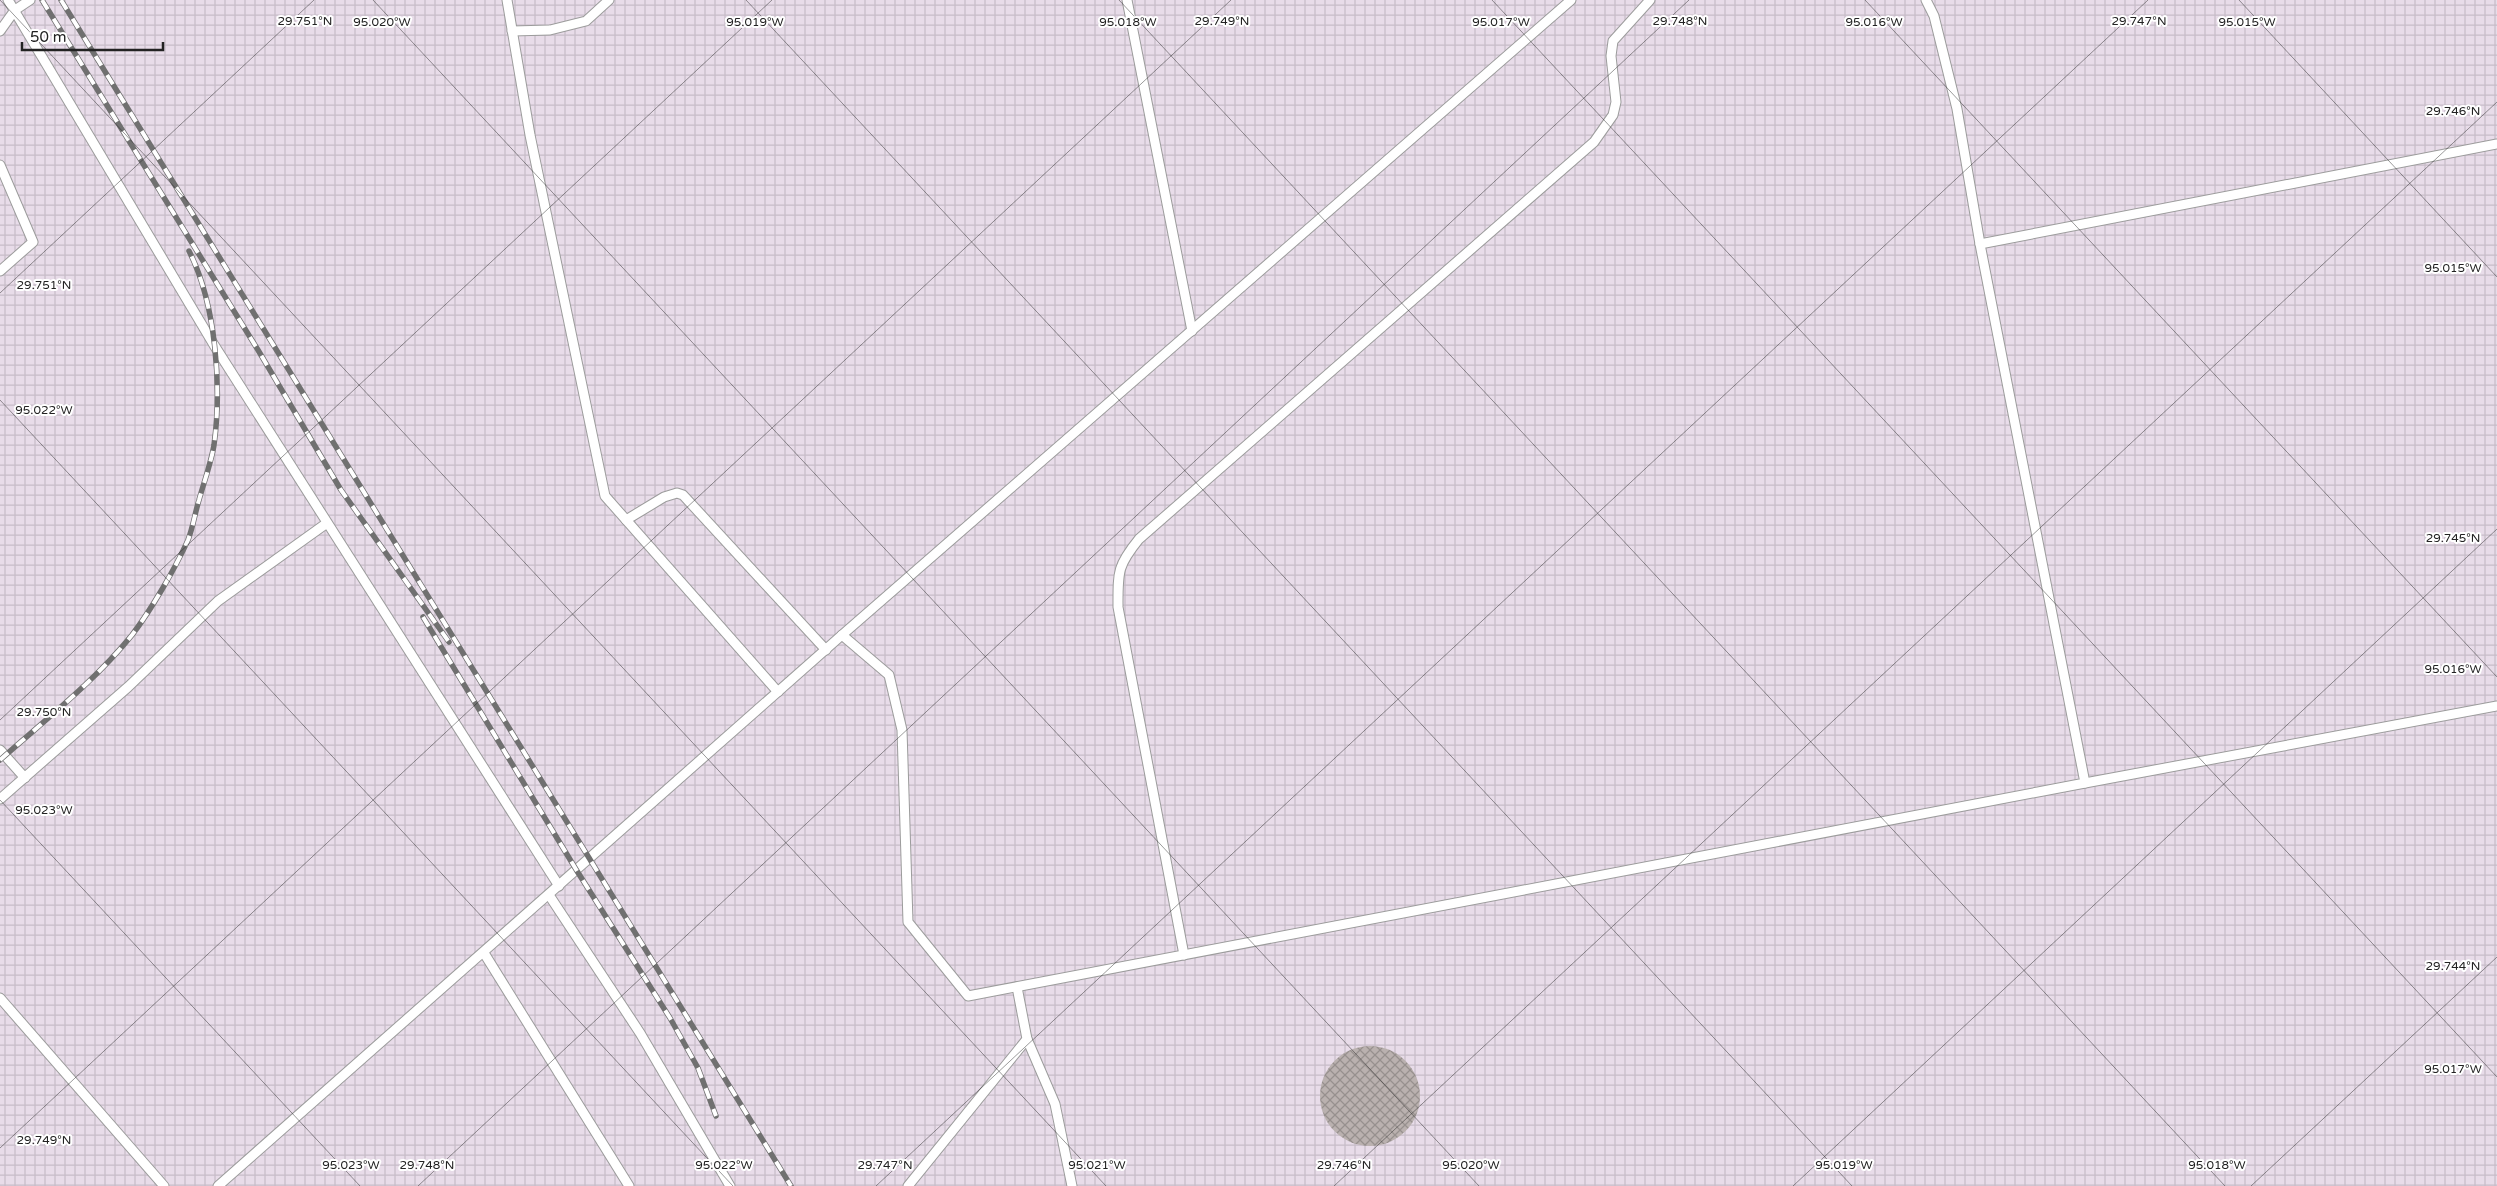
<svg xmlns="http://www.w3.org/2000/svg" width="2497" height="1186" viewBox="0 0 2497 1186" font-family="'Varela Round',sans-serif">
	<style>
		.industrial { fill: url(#industrial-grid) }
		.building { fill: url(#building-cross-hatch) }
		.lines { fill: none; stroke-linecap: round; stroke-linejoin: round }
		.service-casing { stroke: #9c9c9c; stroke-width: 11 }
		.service { stroke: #fff; stroke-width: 9 }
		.rail-casing { stroke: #707070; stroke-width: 5.5 }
		.rail { stroke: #fff; stroke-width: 4; stroke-dasharray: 11; stroke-linecap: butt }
		.ticks { fill: none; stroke: #222; stroke-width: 1; stroke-opacity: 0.45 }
		.ticks-label { font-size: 12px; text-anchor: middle; fill: #222; stroke: #fff; stroke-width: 4; stroke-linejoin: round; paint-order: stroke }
	</style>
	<defs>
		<pattern id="industrial-grid" width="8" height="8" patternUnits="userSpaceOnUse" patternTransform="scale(1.25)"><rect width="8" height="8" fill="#e8dce9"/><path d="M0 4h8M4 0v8" fill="none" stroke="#c7bcc8"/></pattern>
		<pattern id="building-cross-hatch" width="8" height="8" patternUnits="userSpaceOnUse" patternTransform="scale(1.25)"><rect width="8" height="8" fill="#bab1af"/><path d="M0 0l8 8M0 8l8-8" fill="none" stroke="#97908e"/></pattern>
	</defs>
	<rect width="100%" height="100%" fill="#f1edea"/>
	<!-- industrial -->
	<rect class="industrial" x="0" y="0" width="2497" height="1186"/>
	<!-- building -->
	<circle class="building" cx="1370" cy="1096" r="50"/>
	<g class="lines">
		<!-- service casing -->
		<g class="service-casing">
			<g id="service">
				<polyline points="8,0 214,345 559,886"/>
				<polyline points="507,0 530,135 605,496 778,692"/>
				<polyline points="1127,0 1192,331"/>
				<polyline points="1926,0 1934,16 1957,109 1980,244"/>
				<polyline points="0,31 15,10 30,0"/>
				<polyline points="512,31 550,30 586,21 609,0"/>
				<polyline points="0,165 33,242 0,271"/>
				<polyline points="626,520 664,497 677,493 683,495 826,650"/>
				<polyline points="842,635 889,675 902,730 908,922 968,996 2085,783 1980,244 2497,144"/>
				<polyline points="0,750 25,778"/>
				<polyline points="2085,783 2497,706"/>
				<polyline points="0,799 128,687 218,601 327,523"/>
				<polyline points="549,895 640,1033 730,1186"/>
				<polyline points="484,953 629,1186"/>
				<path d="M 1184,955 L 1118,607 C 1118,572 1117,566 1139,539 L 1594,142 L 1613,115 L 1616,102 L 1611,56 L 1613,41 L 1650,0"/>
				<polyline points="0,998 164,1186"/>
				<polyline points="1027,1039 1055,1104 1072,1186"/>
				<polyline points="218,1186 842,635 1571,0"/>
				<polyline points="908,1186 1027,1039 1017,987"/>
			</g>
		</g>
		<!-- service -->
		<use href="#service" class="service"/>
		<!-- rail casing -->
		<g class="rail-casing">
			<g id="rail">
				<polyline points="42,0 258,350 341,490 449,642"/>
				<polyline points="61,0 791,1186"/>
				<polyline points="423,617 577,871 670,1018 698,1068 716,1116"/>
				<path d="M 0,760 C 45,720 94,682 132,635 C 151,610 175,569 188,540 C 193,527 195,513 199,500 C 204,482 211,463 214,445 C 222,386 216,304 189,251"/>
			</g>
		</g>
		<!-- rail -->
		<use href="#rail" class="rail"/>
	</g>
	<!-- ticks -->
	<path class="ticks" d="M 0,0 L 1106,1186M 373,0 L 1479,1186M 746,0 L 1852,1186M 1119,0 L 2225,1186M 1492,0 L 2497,1077M 1865,0 L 2497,677M 2239,0 L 2497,277M 0,293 L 314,0M 0,400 L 733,1186M 0,720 L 772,0M 0,800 L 360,1186M 0,1148 L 1231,0M 418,1186 L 1689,0M 876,1186 L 2148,0M 1334,1186 L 2497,102M 1793,1186 L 2497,529M 2251,1186 L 2497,957"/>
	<g class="ticks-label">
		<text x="305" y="25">29.751°N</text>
		<text x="1222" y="25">29.749°N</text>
		<text x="1680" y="25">29.748°N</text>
		<text x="2139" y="25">29.747°N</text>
		<text x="382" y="26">95.020°W</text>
		<text x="755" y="26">95.019°W</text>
		<text x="1128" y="26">95.018°W</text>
		<text x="1501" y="26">95.017°W</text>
		<text x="2247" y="26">95.015°W</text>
		<text x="1874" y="26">95.016°W</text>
		<text x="2453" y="115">29.746°N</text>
		<text x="2453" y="272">95.015°W</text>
		<text x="44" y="289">29.751°N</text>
		<text x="44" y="414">95.022°W</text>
		<text x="2453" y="542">29.745°N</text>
		<text x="2453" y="673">95.016°W</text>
		<text x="44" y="716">29.750°N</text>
		<text x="44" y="814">95.023°W</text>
		<text x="2453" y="970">29.744°N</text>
		<text x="2453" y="1073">95.017°W</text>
		<text x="44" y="1144">29.749°N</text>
		<text x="351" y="1169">95.023°W</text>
		<text x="724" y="1169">95.022°W</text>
		<text x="1097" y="1169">95.021°W</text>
		<text x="1471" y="1169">95.020°W</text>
		<text x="1844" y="1169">95.019°W</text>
		<text x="2217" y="1169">95.018°W</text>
		<text x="427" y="1169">29.748°N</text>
		<text x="885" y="1169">29.747°N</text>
		<text x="1344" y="1169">29.746°N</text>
	</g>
	<!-- scale -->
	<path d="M22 42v8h141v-8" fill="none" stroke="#222222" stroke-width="2.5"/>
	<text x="30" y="42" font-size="15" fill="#222222" stroke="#ffffff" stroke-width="4" paint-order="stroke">50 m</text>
</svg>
